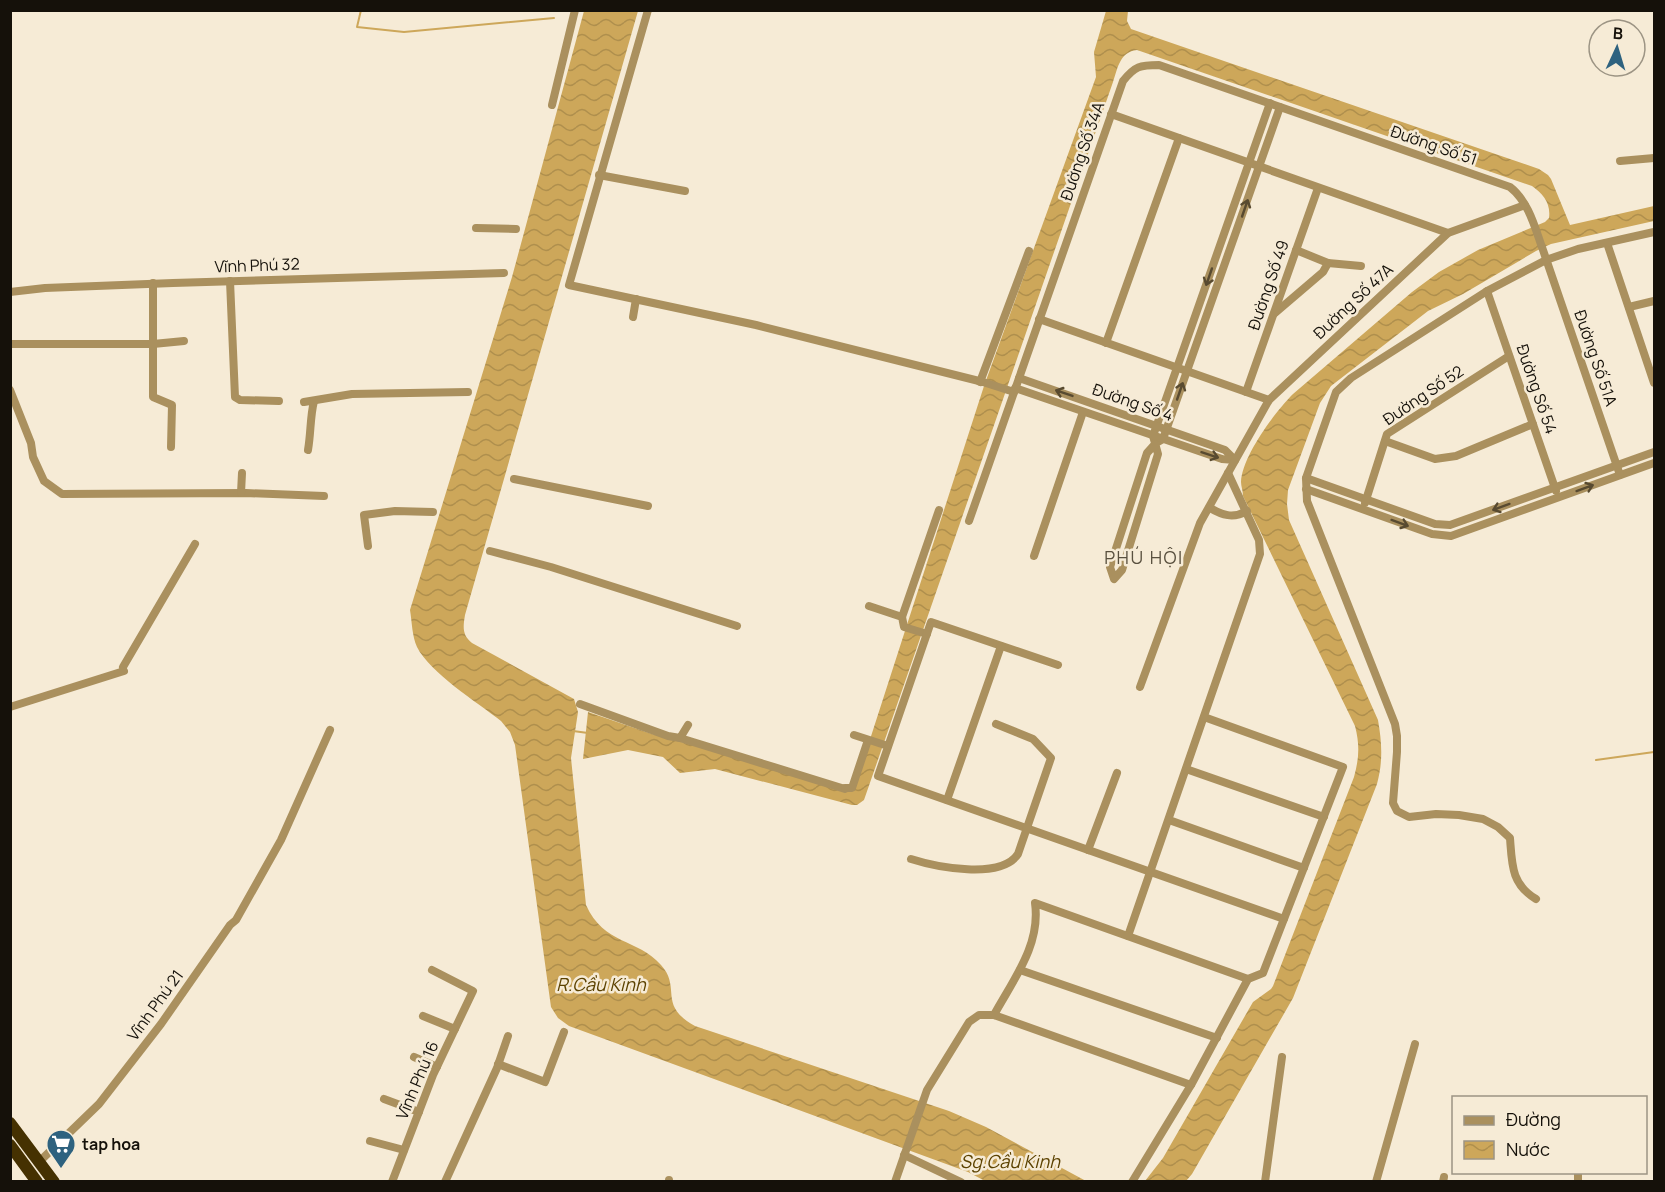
<svg xmlns="http://www.w3.org/2000/svg" width="1665" height="1192" viewBox="0 0 1665 1192" font-family="Manrope,sans-serif">
	<style>
		.water { fill: url(#water-waves) }
		.lines { fill: none; stroke-linecap: round; stroke-linejoin: round }
		.stream { stroke: #cda75a; stroke-width: 2 }
		.minor { stroke: #aa905e; stroke-width: 8 }
		.highway { stroke: #453101; stroke-width: 12 }
		.oneway { stroke: #584a30 }
		.labels { text-anchor: middle; stroke-width: 5; stroke-linejoin: round; paint-order: stroke }
		.street-label { font-size: 16px; fill: #15110a; stroke: #f6ebd6 }
		.poi-label { font-size: 16px; font-weight: bold; fill: #15110a; stroke: #f6ebd6; text-anchor: start }
		.neighbourhood-label { font-size: 18px; letter-spacing: 1.5px; fill: #59503f; stroke: #f6ebd6 }
		.water-label { font-size: 18px; font-style: italic; fill: #5c4200; stroke: #f6ebd6 }
	</style>
	<defs>
		<pattern id="water-waves" width="16" height="10" patternUnits="userSpaceOnUse" patternTransform="scale(1.5)"><rect width="16" height="10" fill="#cda75a"/><path d="M0 5q4-4 8 0t8 0" fill="none" stroke="#af8f4d"/></pattern>
	</defs>
	<rect width="100%" height="100%" fill="#f6ebd6"/>
	<!-- water -->
	<g class="water">
		<path d="M 584,11 L 638,11 L 465,615 C 463,627 462,635 472,643 L 574,699 L 578,712 L 571,758 L 586,905 C 604,945 637,938 661,965 C 682,988 657,1005 695,1026 L 949,1111 L 986,1127 L 1086,1181 L 985,1181 L 968,1172 L 569,1026 L 558,1018 L 551,1007 L 515,745 L 510,732 L 501,721 C 477,702 430,673 417,647 C 412,636 412,622 410,610 L 512,277 Z"/>
		<path d="M 1106,11 L 1128,11 L 1127,21 L 1131,29 L 1539,169 L 1548,175 L 1551,179 L 1570,225 L 1654,206 L 1654,221 L 1551,244 L 1536,251 L 1463,294 L 1428,311 L 1331,386 L 1320,403 L 1288,490 L 1287,504 L 1289,520 L 1378,720 C 1382,743 1383,762 1377,784 L 1293,998 L 1192,1174 L 1186,1181 L 1145,1181 L 1163,1158 L 1253,1002 L 1271,989 L 1273,986 L 1354,777 C 1359,759 1360,745 1355,726 L 1243,496 C 1243,491 1241,486 1241,482 C 1242,456 1275,412 1293,394 L 1412,292 L 1439,272 L 1478,250 L 1545,222 L 1549,218 C 1551,203 1543,194 1532,186 L 1137,50 C 1120,52 1118,67 1113,82 L 864,800 L 857,805 L 852,805 L 715,769 L 680,773 L 663,757 L 628,750 L 583,759 L 588,712 L 652,734 L 854,789 L 984,386 L 1096,77 L 1094,52 Z"/>
	</g>
	<g class="lines">
		<!-- stream -->
		<g class="stream">
			<polyline points="361,10 357,27 404,32 554,18"/>
			<polyline points="573,731 588,733"/>
			<polyline points="1596,760 1654,752"/>
		</g>
		<!-- minor -->
		<g class="minor">
			<polyline points="648,10 569,285 756,325 983,382 1014,392"/>
			<polyline points="1270,103 1153,436 1158,454 1122,570 1114,579 1110,567 1147,453 1156,443 1163,439 1280,107"/>
			<polyline points="552,105 575,10"/>
			<polyline points="1111,114 1448,233"/>
			<polyline points="1620,161 1654,158"/>
			<polyline points="599,175 685,191"/>
			<polyline points="476,228 516,229"/>
			<polyline points="1607,243 1654,383"/>
			<polyline points="1328,263 1361,266"/>
			<polyline points="230,281 235,397 240,400 279,401"/>
			<polyline points="153,283 153,397 172,405 171,447"/>
			<polyline points="1487,291 1556,491"/>
			<polyline points="10,292 45,288 173,283 504,273"/>
			<polyline points="1629,307 1654,301"/>
			<polyline points="1275,313 1323,272 1328,263 1296,250"/>
			<polyline points="633,317 636,299"/>
			<polyline points="1039,319 1269,400"/>
			<polyline points="1106,343 1179,138"/>
			<polyline points="10,344 153,344 184,341"/>
			<polyline points="1019,378 1225,450 1235,460"/>
			<polyline points="980,382 1029,251"/>
			<polyline points="1015,388 1222,459 1235,460"/>
			<polyline points="10,390 31,443 33,457 44,481 62,494 246,493 324,496"/>
			<polyline points="1246,392 1318,188"/>
			<polyline points="304,402 352,394 468,392"/>
			<polyline points="1385,441 1435,459 1456,456 1533,424"/>
			<path d="M 308,450 C 311,433 310,417 314,401"/>
			<polyline points="1306,478 1435,524 1450,525 1654,452"/>
			<polyline points="514,479 648,506"/>
			<polyline points="1306,489 1432,534 1451,536 1654,463"/>
			<polyline points="241,493 242,473"/>
			<polyline points="1365,503 1387,434 1509,356"/>
			<path d="M 1210,508 C 1222,515 1233,519 1247,511"/>
			<path d="M 969,521 L 1123,81 C 1135,66 1140,65 1159,65 L 1510,187 C 1529,202 1535,228 1543,250 L 1620,475"/>
			<polyline points="368,546 364,515 395,511 433,512"/>
			<polyline points="490,551 551,567 737,626"/>
			<polyline points="1034,556 1083,412"/>
			<polyline points="869,606 902,617 904,627 927,634"/>
			<polyline points="902,617 939,510"/>
			<polyline points="1058,665 931,622 878,776 1284,919"/>
			<polyline points="123,667 195,544"/>
			<polyline points="1140,687 1200,523 1269,400 1448,233 1525,205"/>
			<polyline points="580,704 668,736 680,738 688,725"/>
			<polyline points="10,707 124,671"/>
			<polyline points="854,735 888,746"/>
			<polyline points="680,738 845,789"/>
			<polyline points="1186,769 1324,817"/>
			<polyline points="845,788 852,788 868,740"/>
			<polyline points="947,800 1001,646"/>
			<polyline points="1169,820 1304,868"/>
			<polyline points="1088,850 1117,773"/>
			<path d="M 911,859 C 936,867 1001,880 1018,854 L 1051,758 L 1033,739 L 996,724"/>
			<path d="M 1536,899 C 1511,884 1512,864 1510,838 L 1498,827 L 1483,819 L 1459,815 L 1436,814 L 1409,817 L 1397,811 L 1393,803 L 1397,752 L 1397,736 L 1395,724 L 1307,501 L 1306,478 L 1336,392 L 1351,378 L 1487,291 L 1546,260 L 1578,249 L 1654,232"/>
			<polyline points="1128,936 1260,554 1259,540 1228,473"/>
			<polyline points="1020,970 1217,1038"/>
			<path d="M 994,1015 C 1013,980 1041,945 1035,903 L 1248,979"/>
			<polyline points="423,1016 455,1029"/>
			<polyline points="414,1057 437,1067"/>
			<polyline points="498,1064 545,1082 564,1032"/>
			<polyline points="384,1099 419,1112"/>
			<polyline points="370,1141 404,1150"/>
			<polyline points="904,1155 961,1182"/>
			<polyline points="40,1161 99,1104 161,1024 230,925 236,920 281,840 330,730"/>
			<polyline points="392,1182 433,1075 473,991 432,970"/>
			<polyline points="445,1182 497,1068 508,1036"/>
			<polyline points="669,1182 669,1180"/>
			<polyline points="895,1182 927,1090 969,1022 979,1015 994,1015 1191,1085"/>
			<polyline points="1132,1182 1191,1085 1248,979 1263,973 1343,767 1204,717"/>
			<polyline points="1265,1182 1282,1057"/>
			<polyline points="1376,1182 1415,1044"/>
			<polyline points="1443,1182 1444,1177"/>
			<polyline points="1578,1182 1578,1172"/>
		</g>
		<!-- highway -->
		<g class="highway">
			<polyline points="10,1123 54,1182"/>
			<polyline points="10,1145 37,1182"/>
		</g>
	</g>
	<!-- one-way arrows -->
	<defs><path id="oneway-shaft" d="M-6 0H5M1.5-3L5.5 0L1.5 3" fill="none" stroke-width="1.6" stroke-linecap="round" stroke-linejoin="round" transform="scale(1.5)"/></defs>
	<g class="oneway">
		<use href="#oneway-shaft" transform="translate(1245 208) rotate(-71)"/>
		<use href="#oneway-shaft" transform="translate(1209 277) rotate(109)"/>
		<use href="#oneway-shaft" transform="translate(1180 391) rotate(-71)"/>
		<use href="#oneway-shaft" transform="translate(1064 393) rotate(-161)"/>
		<use href="#oneway-shaft" transform="translate(1210 455) rotate(18)"/>
		<use href="#oneway-shaft" transform="translate(1585 488) rotate(-20)"/>
		<use href="#oneway-shaft" transform="translate(1501 507) rotate(160)"/>
		<use href="#oneway-shaft" transform="translate(1400 523) rotate(20)"/>
	</g>
	<!-- icons -->
	<defs>
		<g id="supermarket-pin" transform="scale(1.5)"><path d="M0 17L-7.5 6A9.5 9.5 0 1 1 7.5 6Z" fill="#2e627f" stroke="#f6ebd6"/><path d="M-6-5.5h2.5l.6 2H6L4.5 2H-2.5L-4.4-4H-6ZM-1.5 3.2a1.3 1.3 0 1 0 .1 0ZM3 3.2a1.3 1.3 0 1 0 .1 0Z" fill="#fff"/></g>
	</defs>
	<g fill-rule="evenodd">
		<use href="#supermarket-pin" x="61" y="1144"/>
	</g>
	<g class="labels">
		<!-- street labels -->
		<g class="street-label">
			<text transform="translate(1434 145) rotate(19)" y="6">Đường Số 51</text>
			<text transform="translate(1082 151) rotate(-71)" y="6">Đường Số 34A</text>
			<text transform="translate(257 265) rotate(-2)" y="6">Vĩnh Phú 32</text>
			<text transform="translate(1268 285) rotate(-71)" y="6">Đường Số 49</text>
			<text transform="translate(1353 301) rotate(-43)" y="6">Đường Số 47A</text>
			<text transform="translate(1596 358) rotate(71)" y="6">Đường Số 51A</text>
			<text transform="translate(1537 389) rotate(71)" y="6">Đường Số 54</text>
			<text transform="translate(1423 395) rotate(-34)" y="6">Đường Số 52</text>
			<text transform="translate(1133 402) rotate(19)" y="6">Đường Số 4</text>
			<text transform="translate(155 1005) rotate(-54)" y="6">Vĩnh Phú 21</text>
			<text transform="translate(417 1080) rotate(-67)" y="6">Vĩnh Phú 16</text>
		</g>
		<!-- poi labels -->
		<g class="poi-label">
			<text x="82" y="1150">tap hoa</text>
		</g>
		<!-- neighbourhood labels -->
		<g class="neighbourhood-label">
			<text x="1144" y="564">PHÚ HỘI</text>
		</g>
		<!-- water labels -->
		<g class="water-label">
			<text x="601" y="991">R.Cầu Kinh</text>
			<text x="1010" y="1168">Sg.Cầu Kinh</text>
		</g>
	</g>
	<!-- border -->
	<rect width="1665" height="1192" fill="none" stroke="#15110a" stroke-width="24"/>
	<!-- legend -->
	<rect x="1452" y="1096" width="195" height="78" fill="#f6ebd6" stroke="#9c9484" stroke-width="1.5"/>
	<rect x="1464" y="1116" width="30" height="9" fill="#aa905e" stroke="#9c9484" stroke-width="1.5"/>
	<text x="1506" y="1126" font-size="18" fill="#15110a">Đường</text>
	<rect x="1464" y="1141" width="30" height="18" fill="url(#water-waves)" stroke="#9c9484" stroke-width="1.5"/>
	<text x="1506" y="1156" font-size="18" fill="#15110a">Nước</text>
	<!-- north arrow -->
	<g transform="translate(1617 48) rotate(4)"><circle r="28" fill="#f6ebd6" stroke="#9c9484" stroke-width="1.5"/>
	<path d="M0-4.5L10 22L0 15L-10 22Z" fill="#2e627f"/>
	<text y="-9" font-size="16" font-weight="bold" text-anchor="middle" fill="#15110a">B</text>
	</g>
</svg>
